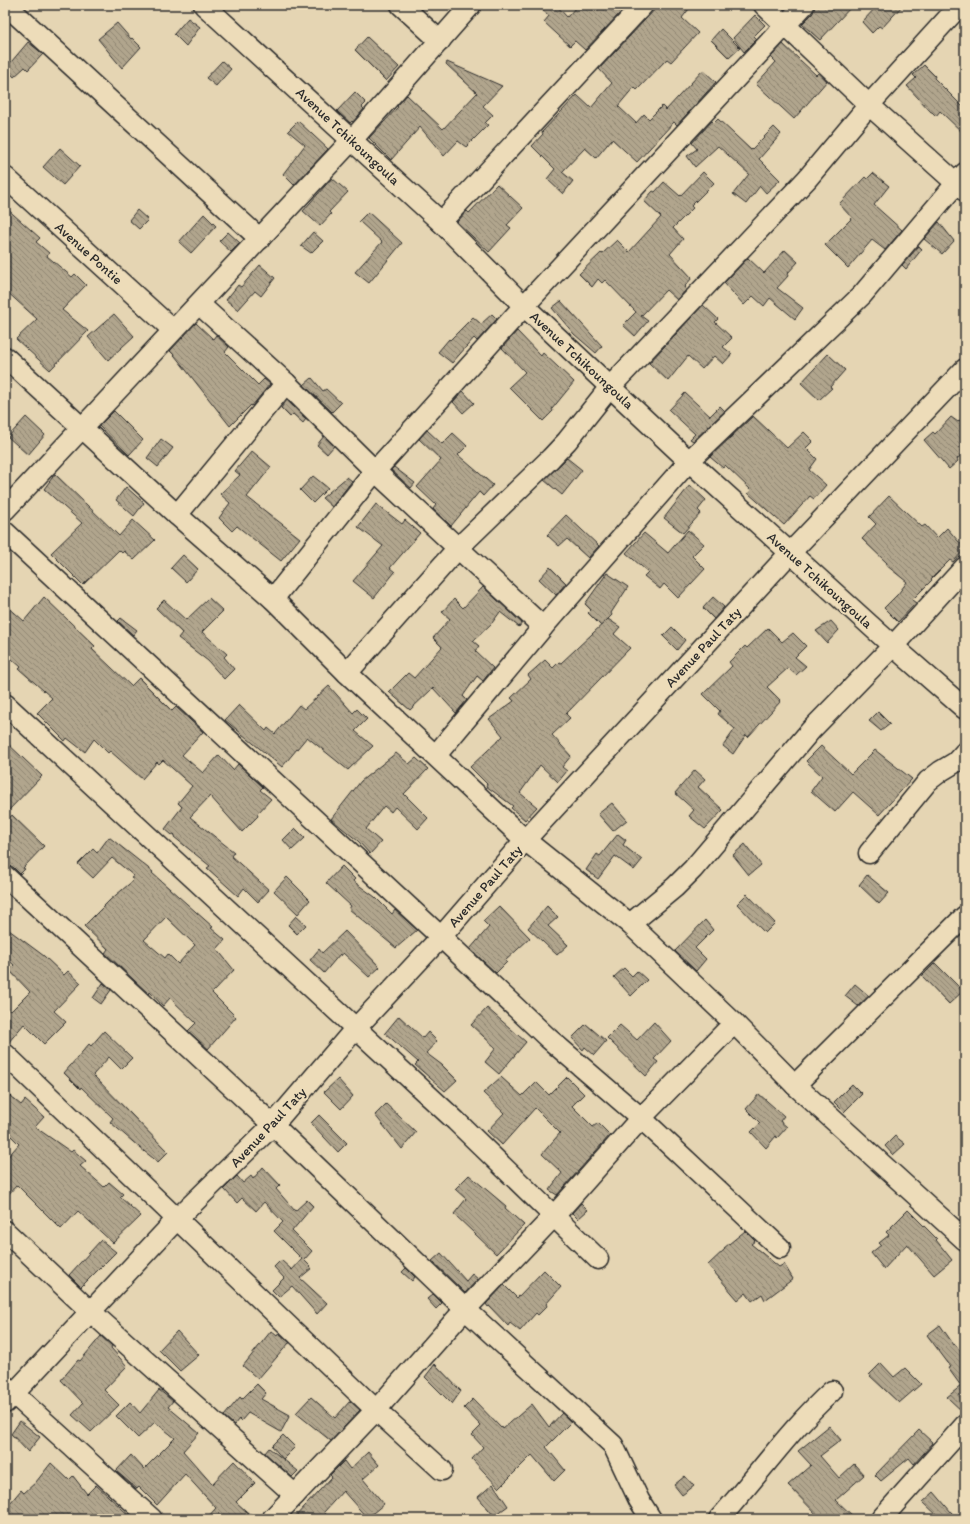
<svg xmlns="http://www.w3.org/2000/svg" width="970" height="1524" viewBox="0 0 970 1524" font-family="Itim,sans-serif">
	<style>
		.building { fill: url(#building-back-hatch); stroke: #2b2b2b; fill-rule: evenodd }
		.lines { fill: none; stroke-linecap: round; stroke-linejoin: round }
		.minor-casing { stroke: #2b2b2b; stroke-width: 23 }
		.minor { stroke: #eddcb9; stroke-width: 20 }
		.labels { text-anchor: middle; stroke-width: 4; stroke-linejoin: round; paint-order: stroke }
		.street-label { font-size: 14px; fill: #2b2b2b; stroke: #eddcb9 }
	</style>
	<defs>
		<pattern id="building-back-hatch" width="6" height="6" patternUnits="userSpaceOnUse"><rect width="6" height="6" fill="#b1a58d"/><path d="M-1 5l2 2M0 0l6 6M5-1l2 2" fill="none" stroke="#908773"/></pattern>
	</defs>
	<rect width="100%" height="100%" fill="#e5d5b3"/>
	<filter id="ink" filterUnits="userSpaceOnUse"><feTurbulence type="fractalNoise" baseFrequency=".025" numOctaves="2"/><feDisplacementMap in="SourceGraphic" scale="8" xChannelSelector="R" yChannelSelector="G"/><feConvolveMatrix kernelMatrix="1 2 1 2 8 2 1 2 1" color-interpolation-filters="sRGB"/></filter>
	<g filter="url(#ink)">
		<!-- building -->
		<g class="building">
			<polygon points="537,5 556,5 567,17 578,5 616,5 622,11 585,50 575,41 570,46 544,22 549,16"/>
			<polygon points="659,5 692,5 682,18 698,33 671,62 667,59 637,90 634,87 618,106 636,123 644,114 649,119 662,106 666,110 703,70 716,82 677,125 674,122 637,162 612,139 596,158 585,148 562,172 573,181 563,194 547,179 555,169 532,146 543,134 542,132 577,95 591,108 612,83 599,69"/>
			<polygon points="815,5 853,5 820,40 802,24 813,13"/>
			<polygon points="878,5 903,5 882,28 879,26 872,33 862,22"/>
			<polygon points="755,15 765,25 754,36 757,39 744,52 733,38"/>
			<polygon points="188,18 200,27 186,46 174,34"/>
			<polygon points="117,23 131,39 132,38 141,47 122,68 98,39"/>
			<polygon points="721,29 740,48 729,58 711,40"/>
			<polygon points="367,37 399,67 386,81 355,50"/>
			<polygon points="28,42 43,54 28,70 25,67 14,77 6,68"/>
			<polygon points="783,44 816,75 818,73 827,81 794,119 756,84 776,62 771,57"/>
			<polygon points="222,61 231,69 216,86 206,78"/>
			<polygon points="447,62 502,86 483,106 493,115 485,123 488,125 466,147 458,141 444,156 420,127 391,160 369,138 398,107 397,106 407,95 443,129 477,93 446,64"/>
			<polygon points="924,65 935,76 934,78 965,109 965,135 940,111 936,116 932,112 931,112 907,86 916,78 913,75"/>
			<polygon points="355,92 366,103 362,107 364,109 353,122 352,121 350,123 337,111"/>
			<polygon points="718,119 751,150 774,127 781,134 759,159 780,180 766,193 760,186 746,204 733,194 749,174 718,146 695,167 687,156 697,149 692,143 712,121 714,123"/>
			<polygon points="298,121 328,149 294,185 283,174 305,145 288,131"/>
			<polygon points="60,148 80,166 63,185 43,167"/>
			<polygon points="703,172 714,183 691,206 693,208 673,228 683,239 670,254 692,278 685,286 686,287 685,288 686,290 677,300 666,290 641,316 648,321 635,336 623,325 636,312 605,280 602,283 598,279 592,287 579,274 601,253 602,254 617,240 629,252 661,217 644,201 653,191 655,192 664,182 680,196"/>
			<polygon points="873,173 889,186 874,205 902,230 885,250 872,240 848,268 825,245 852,218 839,204 865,177 867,179"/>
			<polygon points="332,178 348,192 329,212 331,214 320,226 303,211"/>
			<polygon points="497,184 523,208 507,225 511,228 489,252 457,222 467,211 469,213"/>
			<polygon points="5,207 40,238 36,242 49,253 47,256 72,277 75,274 86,285 62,310 88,331 50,370 16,339 37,319 5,290"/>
			<polygon points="137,210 148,220 139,229 129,220"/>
			<polygon points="368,212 402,243 369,283 355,272 382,242 359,221"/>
			<polygon points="204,214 216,226 191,253 179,242"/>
			<polygon points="939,222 954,241 942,254 924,239"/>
			<polygon points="228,232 240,243 231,252 219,241"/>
			<polygon points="313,232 323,241 311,253 301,246"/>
			<polygon points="919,246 922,249 906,269 902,265"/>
			<polygon points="785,250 798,262 787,274 788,276 777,288 803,308 795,319 770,298 764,306 753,296 744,305 724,283 748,258 764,273"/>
			<polygon points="260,265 275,278 261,296 255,291 238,310 226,300 238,285 241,287"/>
			<polygon points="561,301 602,346 596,353 574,334 552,308"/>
			<polygon points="703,305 718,319 715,322 732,338 723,347 732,354 723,364 714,356 702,369 688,356 668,381 649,363"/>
			<polygon points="114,314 134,336 108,360 88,337"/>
			<polygon points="492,314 497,319 477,341 474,338 452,363 438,352 449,339 450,340 473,317 481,324"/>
			<polygon points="196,323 213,339 216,335 229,347 225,352 258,385 264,379 270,384 252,406 251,405 230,426 175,356 170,351"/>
			<polygon points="517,331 541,356 543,353 574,382 552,409 553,411 543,421 509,387 525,372 502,348"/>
			<polygon points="828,354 845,370 830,387 832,388 819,400 801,383"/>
			<polygon points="312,378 323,391 326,389 341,403 332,412 304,385"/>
			<polygon points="463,391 474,403 463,413 453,402"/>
			<polygon points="685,393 710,416 720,406 725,411 693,441 690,439 695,434 669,410"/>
			<polygon points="287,400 306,419 303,423 293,414 290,417 281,408"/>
			<polygon points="114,411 143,440 129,455 99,426"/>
			<polygon points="965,415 965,452 957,459 958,461 949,469 924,440 933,432 935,434 951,417 958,422"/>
			<polygon points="753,416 787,448 804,432 813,441 806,448 817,459 809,470 826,485 814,499 810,496 784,525 748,493 751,490 725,465 723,468 710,457"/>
			<polygon points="26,417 45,435 28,455 8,437"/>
			<polygon points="427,430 442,444 453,433 467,446 458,455 493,485 483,496 479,492 451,526 433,509 436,505 417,487 441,460 419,439"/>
			<polygon points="324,436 334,446 327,454 317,445"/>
			<polygon points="161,439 173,448 158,467 147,458"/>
			<polygon points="252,451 271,467 247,497 300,538 281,561 237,526 232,531 219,518 230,503 220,494 240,475 235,471"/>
			<polygon points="567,458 582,470 562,495 544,480"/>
			<polygon points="394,467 415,483 411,488 391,470"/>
			<polygon points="55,474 119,536 133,520 155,540 134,560 124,551 122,553 119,550 83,585 51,553 82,523 44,489"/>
			<polygon points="313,476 328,488 313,503 300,490"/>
			<polygon points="347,477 352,481 332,507 322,498"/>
			<polygon points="690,485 706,500 698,510 701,513 683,533 664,518"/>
			<polygon points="126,487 144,503 134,516 116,500"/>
			<polygon points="889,496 922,527 925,525 937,538 947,528 965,549 953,562 950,560 931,579 932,580 912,600 916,603 898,622 884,608 898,594 907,582 886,565 887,563 862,539 876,524 869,517"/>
			<polygon points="376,504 402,524 405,520 420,533 390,568 395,572 374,598 353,581 383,546 358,527"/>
			<polygon points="566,515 599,546 588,558 567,539 559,546 547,535"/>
			<polygon points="688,530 704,544 692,556 705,569 678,598 664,584 660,589 644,576 648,572 626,553 644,533 668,553"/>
			<polygon points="183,555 198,569 186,582 171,568"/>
			<polygon points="550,567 566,583 556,595 539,579"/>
			<polygon points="607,573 628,587 611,613 612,615 601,626 588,613 591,610 585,604"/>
			<polygon points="483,587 522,623 519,627 500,612 492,623 473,641 479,646 475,651 493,668 483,681 477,676 463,696 467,700 456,713 433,688 410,710 389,692 408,673 414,678 442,647 433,638 450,619 442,612 454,599 463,608"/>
			<polygon points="44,597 95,646 92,649 131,686 139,678 172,711 176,707 203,732 182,755 203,773 219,755 233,770 238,764 263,787 260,790 271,799 257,814 258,816 242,832 210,796 190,817 234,852 231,856 269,890 258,902 244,888 238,896 207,868 210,866 174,837 175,835 174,834 172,835 165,829 182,807 178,803 192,786 163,760 159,764 157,762 142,779 110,751 108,753 94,739 85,752 67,738 65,741 37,713 52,698 19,669 21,667 5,653 5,604 24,621"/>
			<polygon points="713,597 724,607 714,619 703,608"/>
			<polygon points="209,598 223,611 202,632 227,654 224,657 234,669 224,679 208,661 178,638 182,633 156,608 164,600 186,620"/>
			<polygon points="121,618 137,630 133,635 118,621"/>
			<polygon points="608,619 620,627 614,634 630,648 566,714 570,718 552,735 571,756 562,767 567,771 558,782 540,765 520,793 537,807 525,820 511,808 513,806 486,786 487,784 470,767 503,736 489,719 514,701 511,698 531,679 528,675 545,660 553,668 559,662 561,663"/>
			<polygon points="831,621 839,630 827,643 816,631"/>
			<polygon points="672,627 685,640 677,650 663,636"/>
			<polygon points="768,628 782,642 793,633 806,646 795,657 806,666 796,675 788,668 767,687 781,701 748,737 746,735 733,754 723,746 735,729 718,714 720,711 703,694 732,666 729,662 745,646 747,648"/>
			<polygon points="329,686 353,713 357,709 367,719 355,731 373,746 348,770 307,737 282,767 225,720 239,705 266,731 268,728 275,734 299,705 304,709"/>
			<polygon points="878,712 890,724 881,731 869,721"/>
			<polygon points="5,741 42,776 5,814"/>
			<polygon points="821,746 851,774 875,750 912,779 879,815 853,792 835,812 811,791 822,776 806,761"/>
			<polygon points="396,753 409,764 416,758 428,769 404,794 428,818 418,829 395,807 391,812 384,806 366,829 381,842 370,854 358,841 331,819 361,781"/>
			<polygon points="695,770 705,779 698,787 723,810 705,829 689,816 694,810 675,793"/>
			<polygon points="612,803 627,820 613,831 598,814"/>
			<polygon points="12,815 44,846 23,868 25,869 20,874 13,867 5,865 5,823"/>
			<polygon points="295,828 305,838 292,850 283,840"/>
			<polygon points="618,834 626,840 623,845 642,860 634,870 615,856 598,879 586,870 597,854 600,856"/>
			<path d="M 109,837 L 153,872 L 152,873 L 213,927 L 211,928 L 225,940 L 217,949 L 234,970 L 212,993 L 236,1017 L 208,1049 L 188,1031 L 196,1023 L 170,998 L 163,1006 L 150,992 L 149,994 L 105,953 L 108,949 L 84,926 L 110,900 L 134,880 L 131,878 L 134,876 L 112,858 L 93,878 L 78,864 L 93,849 L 97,853 ZM 166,917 L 195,945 L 178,964 L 168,954 L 165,958 L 144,940 Z"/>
			<polygon points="745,844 761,865 749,875 733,855"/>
			<polygon points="342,866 355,879 353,881 375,897 392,914 395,910 417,930 396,948 349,909 351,906 326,883"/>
			<polygon points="867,875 889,893 879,904 859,885"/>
			<polygon points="287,877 310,900 298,914 274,891"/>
			<polygon points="747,894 775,923 765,933 737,904"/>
			<polygon points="499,906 530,938 505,961 507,962 496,973 470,949 489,927 483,921"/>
			<polygon points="547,906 558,917 548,926 568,945 557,955 528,928"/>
			<polygon points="296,916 306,925 297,934 288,925"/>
			<polygon points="705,920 713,930 695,948 706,959 696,971 675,951"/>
			<polygon points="5,927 44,956 64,975 68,971 81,983 54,1011 66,1022 44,1044 24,1024 8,1043 5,1043 5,1006 11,1011 30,992 9,970 14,965 5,957"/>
			<polygon points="345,931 380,967 369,977 343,953 341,956 340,954 324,973 310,960 319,949 322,953"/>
			<polygon points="935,963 963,991 949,1004 922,976"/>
			<polygon points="624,968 632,976 637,971 647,980 631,996 614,977"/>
			<polygon points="103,983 111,990 101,1004 93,998"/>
			<polygon points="855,984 869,996 858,1006 845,996"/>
			<polygon points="487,1008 526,1042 499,1074 485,1062 496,1048 471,1025"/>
			<polygon points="399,1016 423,1038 428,1032 437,1041 426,1053 442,1065 457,1080 445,1091 415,1065 418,1062 385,1033"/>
			<polygon points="654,1022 671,1041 654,1059 658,1062 646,1076 607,1038 620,1025 637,1040"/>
			<polygon points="586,1024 606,1041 594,1055 585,1047 583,1050 572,1038"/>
			<polygon points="104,1031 132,1058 121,1069 109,1057 93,1075 168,1152 158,1162 140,1148 110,1122 113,1118 81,1087 80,1089 64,1073 89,1044 91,1046"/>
			<polygon points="501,1077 522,1096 536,1082 549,1095 567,1077 584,1094 572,1106 593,1127 598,1123 610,1135 557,1195 549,1190 562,1173 542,1154 560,1133 535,1108 502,1145 487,1131 504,1113 483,1093"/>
			<polygon points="338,1079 353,1096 341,1109 324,1092"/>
			<polygon points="852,1084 862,1094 844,1112 834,1102"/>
			<polygon points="5,1092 21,1105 25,1100 44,1117 35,1127 71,1152 73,1150 86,1161 80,1166 104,1187 109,1182 123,1194 120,1197 141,1216 113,1243 78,1211 61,1229 17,1185 5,1198 5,1160 19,1144 5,1130"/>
			<polygon points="759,1094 784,1116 780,1121 787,1127 777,1138 776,1136 766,1148 751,1132 760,1123 746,1109"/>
			<polygon points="386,1104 416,1132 402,1149 375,1115"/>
			<polygon points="319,1115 347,1143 338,1152 311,1123"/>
			<polygon points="895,1136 905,1144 893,1155 885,1146"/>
			<polygon points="263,1167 280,1185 276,1189 295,1211 307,1200 313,1206 292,1231 312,1251 304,1260 312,1268 300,1278 327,1303 317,1314 292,1286 279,1297 272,1290 284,1278 274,1267 281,1260 292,1270 302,1259 274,1231 283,1222 264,1202 256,1211 242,1198 237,1203 224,1189 237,1176 243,1183 251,1176 253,1179"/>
			<polygon points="469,1175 506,1206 505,1208 524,1225 496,1254 454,1214 466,1199 455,1189"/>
			<polygon points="581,1203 588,1210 578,1219 572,1213"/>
			<polygon points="908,1210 937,1239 936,1240 952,1260 934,1275 907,1244 884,1269 871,1253 881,1245 879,1243 889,1235 886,1232"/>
			<polygon points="745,1231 755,1241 751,1244 779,1267 784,1264 793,1279 765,1300 762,1294 752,1301 746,1293 738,1300 708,1265 725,1249 724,1248"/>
			<polygon points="101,1240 116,1252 81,1287 69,1275"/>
			<polygon points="441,1253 466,1281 472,1274 478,1279 465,1293 432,1261"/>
			<polygon points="406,1268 415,1277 412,1281 402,1272"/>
			<polygon points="544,1270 561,1287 546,1304 547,1306 538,1315 536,1313 520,1331 510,1323 508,1326 489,1306 488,1307 486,1304 504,1285 517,1298"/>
			<polygon points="433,1294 442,1303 436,1309 427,1299"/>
			<polygon points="940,1325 954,1345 955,1344 965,1357 965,1414 947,1397 961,1386 948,1368 951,1367 927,1335"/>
			<polygon points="177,1331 199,1355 180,1371 159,1350"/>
			<polygon points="271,1331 277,1336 279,1333 290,1343 289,1343 258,1379 243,1366"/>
			<polygon points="101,1336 112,1346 111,1348 127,1366 104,1390 119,1405 91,1432 72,1415 83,1403 61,1380 78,1360 80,1361"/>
			<polygon points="881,1363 894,1377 905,1368 921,1384 899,1403 869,1375"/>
			<polygon points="435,1364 461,1391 452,1404 425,1377"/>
			<polygon points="257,1384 266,1393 261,1399 290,1415 281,1432 248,1413 241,1421 239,1419 234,1425 224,1416 240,1397 242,1399"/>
			<polygon points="159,1390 173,1401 168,1407 199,1433 183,1451 212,1484 234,1461 255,1483 236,1502 255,1519 206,1519 216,1508 185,1474 157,1505 139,1487 137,1489 116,1471 131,1455 144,1469 175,1438 155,1422 138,1438 116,1416 130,1402 140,1413"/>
			<polygon points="311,1397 335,1418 350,1401 360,1410 331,1441 296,1413"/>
			<polygon points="473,1399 501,1428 502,1427 503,1429 532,1404 549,1427 562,1413 571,1422 546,1447 565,1470 554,1481 532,1455 499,1488 472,1459 483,1447 472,1435 481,1426 464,1408"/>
			<polygon points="20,1421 40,1437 28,1452 11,1434"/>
			<polygon points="829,1426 841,1440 820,1456 839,1478 854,1464 864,1475 836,1500 856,1519 821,1519 788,1485 811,1465 798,1451"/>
			<polygon points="919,1430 933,1443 914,1464 909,1458 881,1481 875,1475"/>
			<polygon points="283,1435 295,1447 283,1459 272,1446"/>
			<polygon points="269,1448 298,1471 292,1477 265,1453"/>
			<polygon points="368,1452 379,1465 363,1479 384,1504 367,1518 343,1491 324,1512 330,1519 293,1519 332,1477 330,1475 344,1461 350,1469"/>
			<polygon points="51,1463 69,1480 73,1476 87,1494 96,1485 133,1519 13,1519 5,1511 5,1509 21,1490 24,1493 36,1482"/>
			<polygon points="685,1476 694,1486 682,1495 674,1485"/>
			<polygon points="493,1484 508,1506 494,1516 478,1497"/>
			<polygon points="934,1492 957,1519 941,1519 923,1502"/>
		</g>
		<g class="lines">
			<!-- minor casing -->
			<g class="minor-casing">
				<g id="minor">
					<polyline points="6,5 260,239"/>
					<polyline points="204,5 441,222 524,306 689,461 893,646 965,709"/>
					<polyline points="401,5 440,41"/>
					<polyline points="764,5 869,105 965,191"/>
					<polyline points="5,177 173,330"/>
					<polyline points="441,222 643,5"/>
					<polyline points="199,304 286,383 375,471 543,627"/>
					<polyline points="5,357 177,515 273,599 347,673 525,840 630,924 734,1023 795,1085 965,1240"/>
					<polyline points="5,510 352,140 471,5"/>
					<polyline points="177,515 286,383"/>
					<polyline points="5,532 441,937 548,1038 641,1118 780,1248"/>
					<polyline points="273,599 375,471 524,306 804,5"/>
					<polyline points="347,673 458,548 551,458 567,441 610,387 807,179 869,105 960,5"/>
					<polyline points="5,704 456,1121 598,1259"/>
					<polyline points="436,755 543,627 689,461 862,295 965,173"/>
					<polyline points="869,853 928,781 941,771 956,762 965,752"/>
					<polyline points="5,876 273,1125 465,1309 613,1445 639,1500 651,1519"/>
					<polyline points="630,924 675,887 693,869 811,730 893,646 965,567"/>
					<polyline points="5,1054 376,1410 442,1470"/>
					<polyline points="795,1085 965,916"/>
					<polyline points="5,1231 90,1311 295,1495"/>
					<polyline points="5,1386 152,1519"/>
					<polyline points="5,1403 177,1219 273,1125 356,1028 441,937 525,840 790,553 965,369"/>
					<polyline points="272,1519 376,1410 459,1316 554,1216 641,1118 734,1023"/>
					<path d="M 719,1519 C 757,1477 790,1429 832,1391"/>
					<polyline points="881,1519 965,1425"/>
				</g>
			</g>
			<!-- minor -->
			<use href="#minor" class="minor"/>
		</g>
	</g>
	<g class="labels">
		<!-- street labels -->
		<g class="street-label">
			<text transform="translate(348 136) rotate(43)" y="5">Avenue Tchikoungoula</text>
			<text transform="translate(89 253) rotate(42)" y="5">Avenue Pontie</text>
			<text transform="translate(582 360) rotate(43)" y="5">Avenue Tchikoungoula</text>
			<text transform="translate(820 580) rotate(42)" y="5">Avenue Tchikoungoula</text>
			<text transform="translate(703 647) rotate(-47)" y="5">Avenue Paul Taty</text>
			<text transform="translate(485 886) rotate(-49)" y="5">Avenue Paul Taty</text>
			<text transform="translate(268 1127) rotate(-47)" y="5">Avenue Paul Taty</text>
		</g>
	</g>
	<!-- margin -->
	<rect width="970" height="1524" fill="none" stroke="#eddcb9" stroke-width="20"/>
	<rect x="10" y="10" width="950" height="1504" fill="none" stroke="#2b2b2b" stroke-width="1.5" filter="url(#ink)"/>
</svg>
